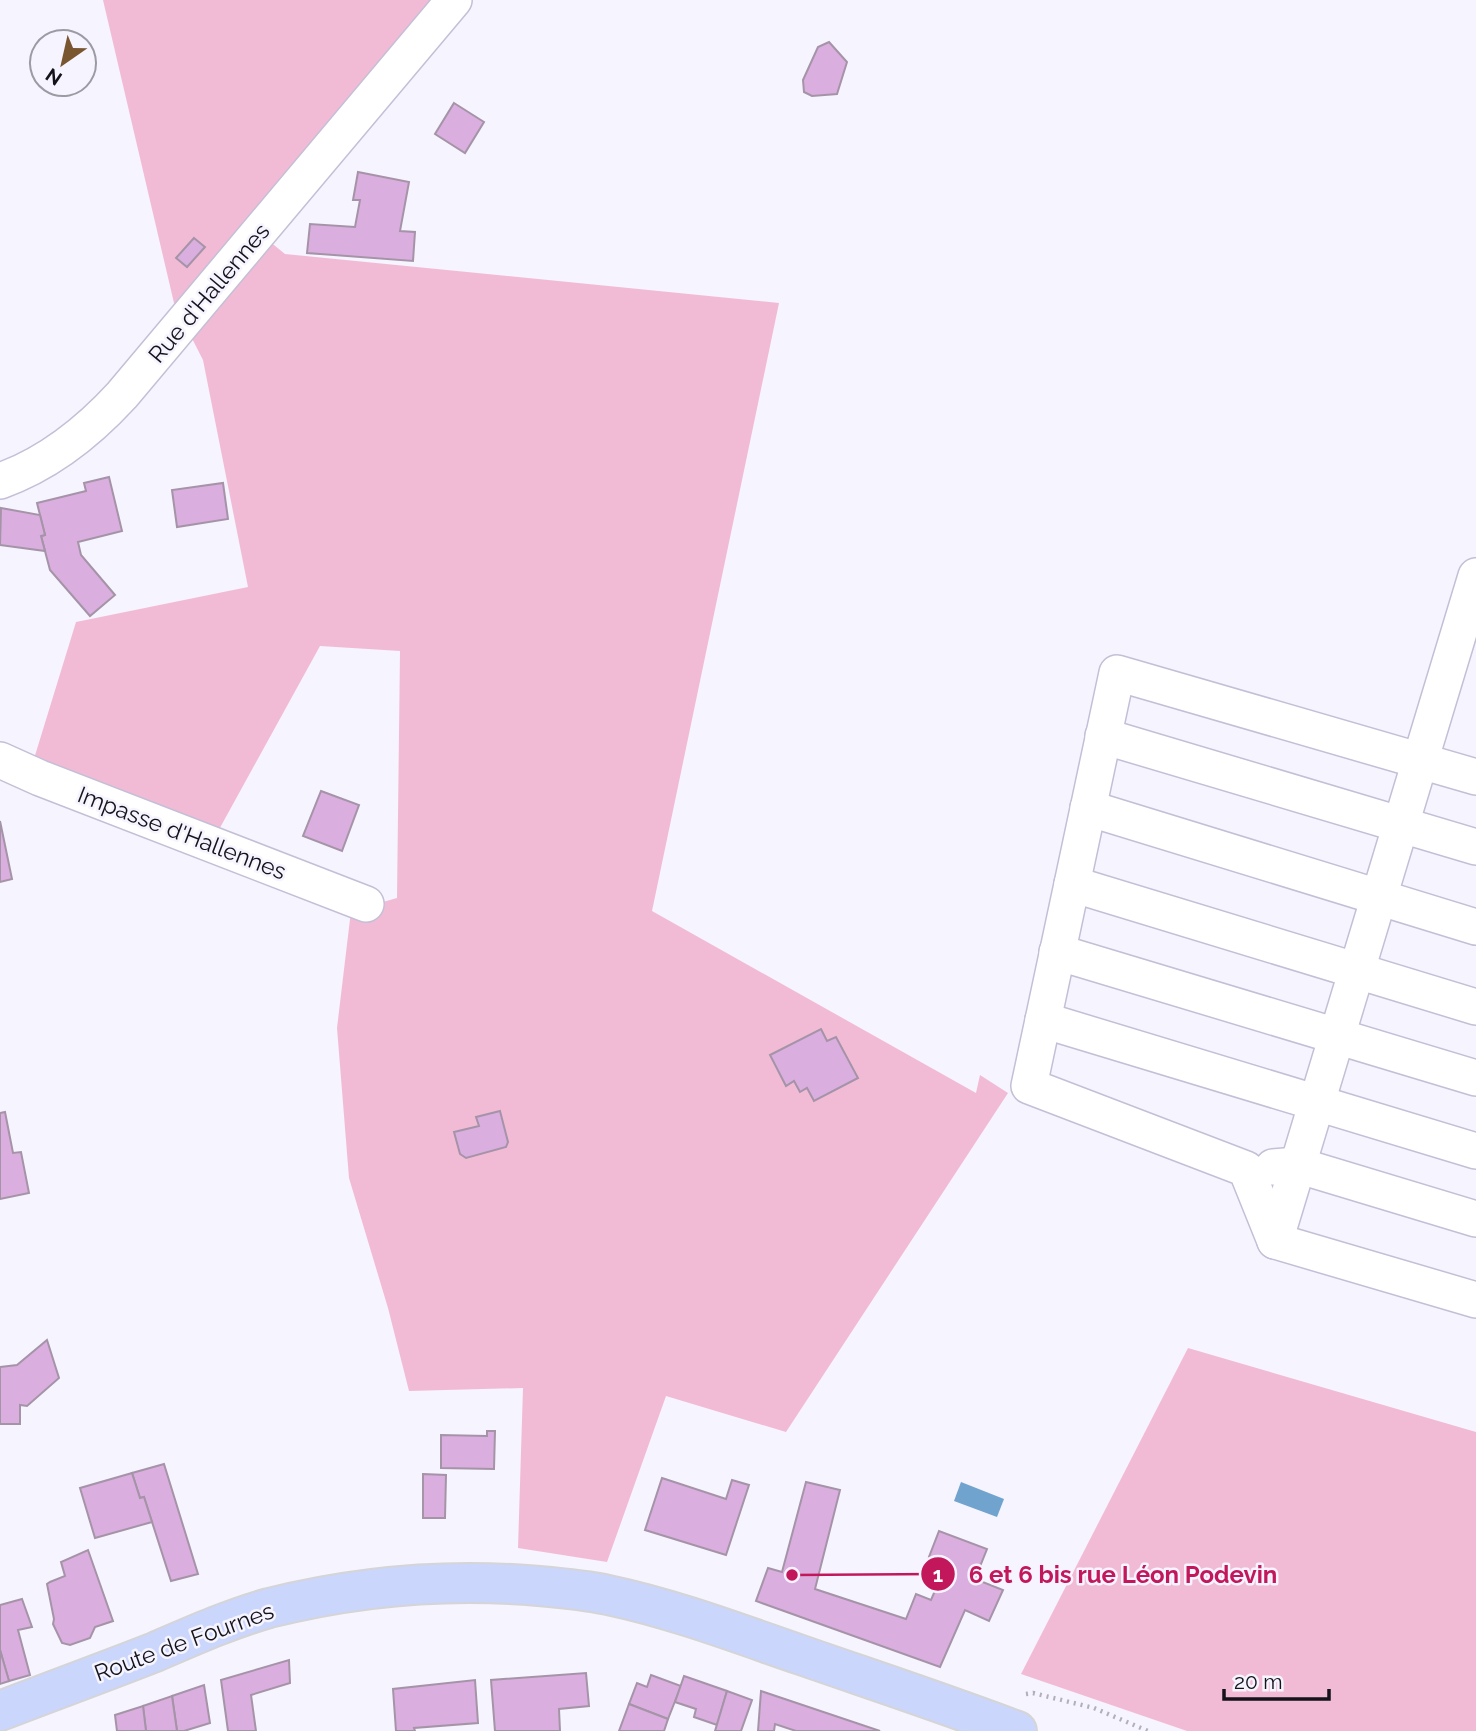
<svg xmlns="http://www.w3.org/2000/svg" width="1476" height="1731" viewBox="0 0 1476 1731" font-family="Raleway,sans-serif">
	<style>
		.green { fill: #f2bbd5 }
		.water { fill: #70a3ce }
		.building { fill: #daaedf; stroke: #a594a7; stroke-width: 2 }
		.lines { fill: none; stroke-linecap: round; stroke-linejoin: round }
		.minor-casing { stroke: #c4bfd6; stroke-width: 38 }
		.major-casing { stroke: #d5d4d6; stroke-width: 42 }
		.path { stroke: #b1afb9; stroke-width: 4.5; stroke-dasharray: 2 5; stroke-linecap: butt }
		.minor { stroke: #fff; stroke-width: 35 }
		.major { stroke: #cbd6fc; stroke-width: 38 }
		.labels { text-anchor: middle; stroke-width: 5; stroke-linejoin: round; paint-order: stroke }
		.street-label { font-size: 23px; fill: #14121a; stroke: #f6f4fe }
		.leader { fill: none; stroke: #c2185b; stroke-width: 2.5 }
		.callout-dot { fill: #c2185b; stroke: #f6f4fe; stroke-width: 2.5 }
		.mark-label { font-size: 21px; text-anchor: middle; font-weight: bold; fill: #fff }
		.callout-label { font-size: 24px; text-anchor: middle; font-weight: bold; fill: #c2185b; stroke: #f6f4fe; stroke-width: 5; stroke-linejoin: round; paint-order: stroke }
	</style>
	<rect width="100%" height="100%" fill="#f6f4fe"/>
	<!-- green -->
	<g class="green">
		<polygon points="103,0 435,0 247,223 285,254 779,303 652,911 976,1093 980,1075 1008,1093 786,1432 666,1396 607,1562 518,1548 523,1388 409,1391 388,1308 349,1178 337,1028 351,911 397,898 400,651 320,646 216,835 33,762 76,622 248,587 203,360 174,303"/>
		<polygon points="1188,1348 1476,1432 1476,1731 1187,1731 1021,1674"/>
	</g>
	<!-- water -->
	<polygon class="water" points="961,1482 1004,1499 997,1517 954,1501"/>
	<!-- building -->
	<g class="building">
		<polygon points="829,42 847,62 837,94 812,96 804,92 803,80 818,47"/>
		<polygon points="454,103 484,122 465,153 435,134"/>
		<polygon points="358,172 409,182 400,231 415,232 413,261 307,253 310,224 355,227 360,200 353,200"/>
		<polygon points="194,238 205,247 187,267 176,258"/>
		<polygon points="109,477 122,531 78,542 81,555 115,595 90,616 50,570 41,536 45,535 37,503 86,491 84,483"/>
		<polygon points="223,483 228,519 177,527 172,490"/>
		<polygon points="1,508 40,515 45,535 41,536 45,551 0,545"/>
		<polygon points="321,791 359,805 342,851 303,836"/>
		<polygon points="0,821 12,879 0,882"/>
		<polygon points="821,1029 827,1041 836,1037 858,1078 814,1101 807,1088 800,1092 794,1081 786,1086 770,1055"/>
		<polygon points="500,1111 508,1142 506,1147 466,1158 460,1154 454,1132 479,1126 476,1117"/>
		<polygon points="5,1112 13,1153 21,1152 29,1193 0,1199 0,1113"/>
		<polygon points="47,1340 59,1378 27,1406 20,1405 20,1424 0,1424 0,1367 17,1365"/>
		<polygon points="487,1431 495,1431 494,1469 441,1468 441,1435 487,1436"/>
		<polygon points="164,1464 198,1574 171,1581 144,1497 140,1498 132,1473"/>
		<polygon points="132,1473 140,1498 144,1497 152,1522 95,1538 80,1488"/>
		<polygon points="423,1474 446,1475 445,1518 423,1518"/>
		<polygon points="662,1478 726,1499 732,1480 749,1485 726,1555 645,1530"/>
		<polygon points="806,1482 840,1490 815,1589 906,1619 916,1594 931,1600 947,1563 929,1557 939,1531 987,1549 975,1579 1003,1590 989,1621 965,1610 940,1667 756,1601 768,1568 782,1572"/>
		<polygon points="88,1550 113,1621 95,1627 90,1638 70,1645 62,1643 53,1624 54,1619 47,1584 50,1582 65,1576 61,1562"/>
		<polygon points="22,1599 32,1627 18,1630 30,1675 9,1681 0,1650 0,1605"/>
		<polygon points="0,1650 9,1681 0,1684"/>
		<polygon points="289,1660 290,1683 251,1695 256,1731 228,1731 221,1680"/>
		<polygon points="586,1673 589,1706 559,1709 560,1731 495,1731 491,1680"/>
		<polygon points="651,1675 681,1686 668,1719 629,1704 637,1683 647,1687"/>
		<polygon points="684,1676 727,1691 717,1725 694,1717 696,1709 675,1702"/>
		<polygon points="475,1680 478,1723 414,1728 415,1731 396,1731 393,1689"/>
		<polygon points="204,1685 210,1723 184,1731 177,1731 172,1696"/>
		<polygon points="727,1691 752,1700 741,1731 715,1731"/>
		<polygon points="761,1691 880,1731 796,1731 775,1724 774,1731 758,1731"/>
		<polygon points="172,1696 177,1731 146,1731 143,1706"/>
		<polygon points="629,1704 668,1719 664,1731 619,1731"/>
		<polygon points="143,1706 146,1731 117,1731 115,1715"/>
	</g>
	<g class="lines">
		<!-- minor casing -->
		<g class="minor-casing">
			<g id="minor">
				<path d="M 0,481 C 48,464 88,432 122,395 L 454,0"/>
				<polyline points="1476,576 1275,1241 1476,1300"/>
				<polyline points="1103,736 1476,847"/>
				<polyline points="0,760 40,778 366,904"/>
				<polyline points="1088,808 1476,927"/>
				<polyline points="1072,884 1476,1007"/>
				<polyline points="1057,952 1476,1078"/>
				<polyline points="1043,1020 1476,1151"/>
				<polyline points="1273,1167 1297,1165 1476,1219"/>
				<polyline points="1275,1241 1246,1169 1029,1086 1117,673 1476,777"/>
			</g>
		</g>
		<!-- major casing -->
		<g class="major-casing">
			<path id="major" d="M 0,1711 C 52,1691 104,1672 155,1652 C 192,1636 230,1619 269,1608 C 357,1586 448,1578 539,1586 C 562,1588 585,1590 608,1595 C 674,1609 737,1633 801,1655 C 873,1680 946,1704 1017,1731"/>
		</g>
		<!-- path -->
		<polyline class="path" points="1026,1694 1033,1693 1094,1708 1148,1731"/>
		<!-- minor -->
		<use href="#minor" class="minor"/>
		<!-- major -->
		<use href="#major" class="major"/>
	</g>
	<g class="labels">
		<!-- street labels -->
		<g class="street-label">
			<text transform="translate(209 293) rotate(-50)" y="8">Rue d'Hallennes</text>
			<text transform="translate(182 833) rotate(21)" y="8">Impasse d'Hallennes</text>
			<text transform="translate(184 1642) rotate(-20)" y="8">Route de Fournes</text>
		</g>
	</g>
	<!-- callouts -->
	<path class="leader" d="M792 1575L938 1574"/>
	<g class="callout-dot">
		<circle cx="792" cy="1575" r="7"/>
		<circle cx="938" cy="1574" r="18"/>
	</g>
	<g class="mark-label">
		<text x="938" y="1582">1</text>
	</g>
	<g class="callout-label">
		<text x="1123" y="1583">6 et 6 bis rue Léon Podevin</text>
	</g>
	<!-- north arrow -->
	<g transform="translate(63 63) rotate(214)"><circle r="33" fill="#f6f4fe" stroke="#9c9aa3" stroke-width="2"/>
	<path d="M0-5L12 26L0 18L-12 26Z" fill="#79562f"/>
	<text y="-10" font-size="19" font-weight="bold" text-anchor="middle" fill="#14121a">N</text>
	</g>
	<!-- scale -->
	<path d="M1224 1689v10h105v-10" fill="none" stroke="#14121a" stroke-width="3.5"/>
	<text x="1234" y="1689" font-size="21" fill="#14121a" stroke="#f6f4fe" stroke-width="5" paint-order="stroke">20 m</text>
</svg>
